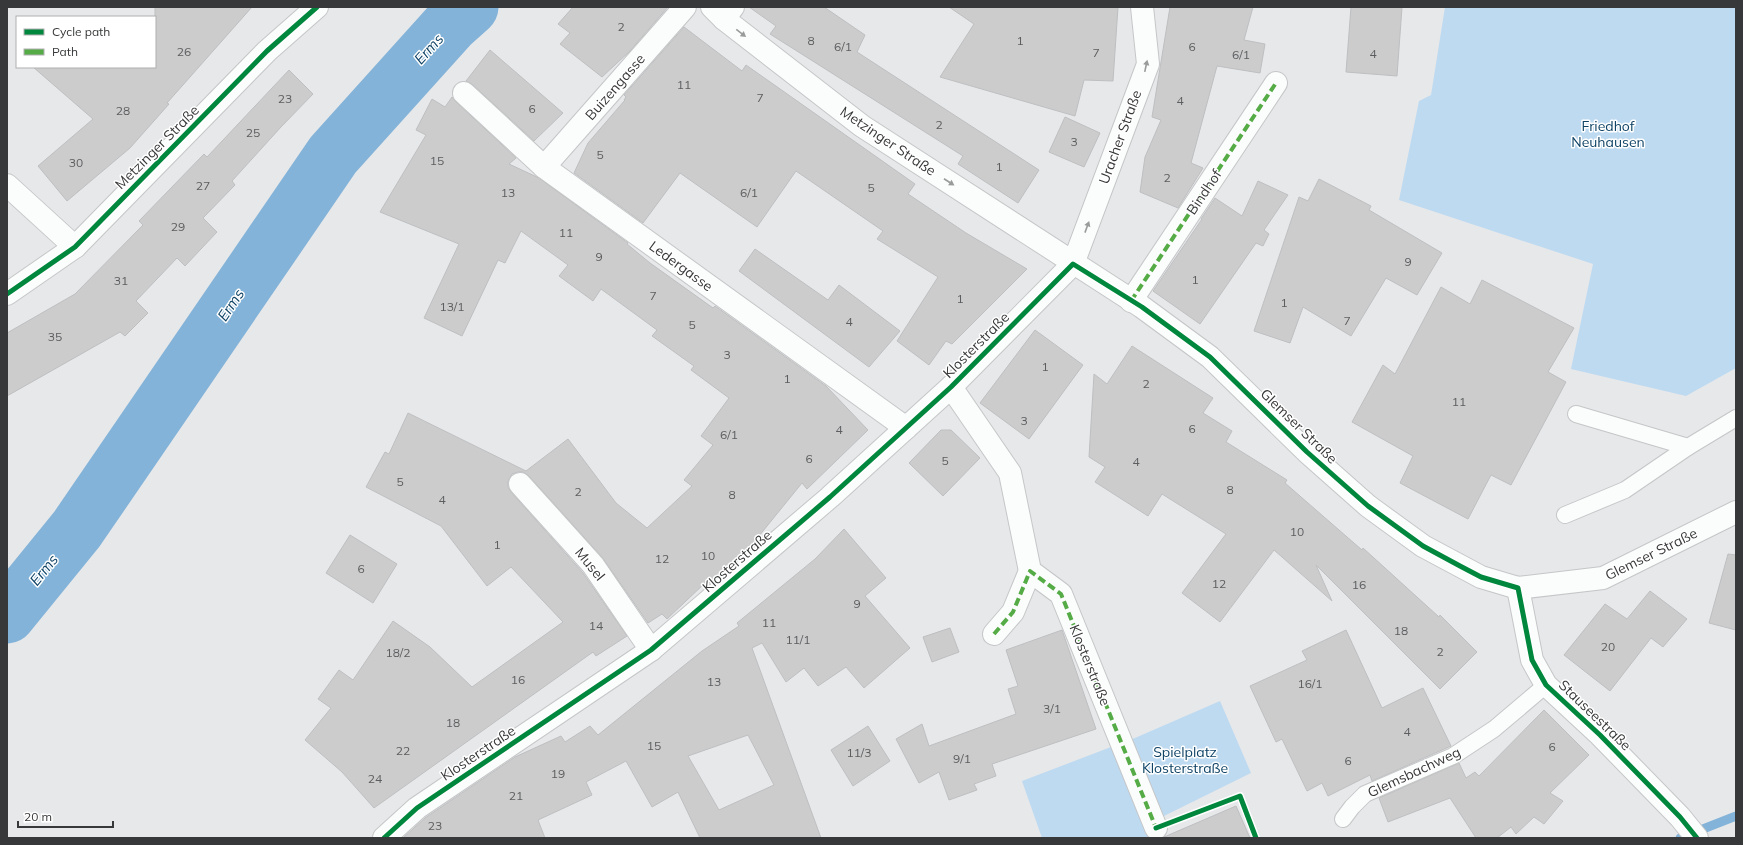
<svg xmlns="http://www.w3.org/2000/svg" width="1743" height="845" viewBox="0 0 1743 845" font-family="Mulish,sans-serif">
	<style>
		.green { fill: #bedaf1 }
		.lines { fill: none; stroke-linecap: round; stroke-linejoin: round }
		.stream { stroke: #83b3d8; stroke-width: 9 }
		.river { stroke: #83b3d8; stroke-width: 57 }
		.building { fill: #cccccd; stroke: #bebfc0; fill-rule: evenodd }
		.service-casing { stroke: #c5c6c7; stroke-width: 18 }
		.minor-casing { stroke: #c5c6c7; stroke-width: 24 }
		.tertiary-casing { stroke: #c5c6c7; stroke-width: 24 }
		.service { stroke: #fbfcfc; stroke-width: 16 }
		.minor { stroke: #fbfcfc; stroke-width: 22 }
		.tertiary { stroke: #fbfcfc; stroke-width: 22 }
		.quiet { stroke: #55ac46; stroke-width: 4; stroke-dasharray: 8 4; stroke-linecap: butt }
		.cycleway-casing { stroke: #fff; stroke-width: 8 }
		.cycleway { stroke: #00873e; stroke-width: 5 }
		.oneway { fill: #999a9a }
		.labels { text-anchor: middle; stroke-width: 3; stroke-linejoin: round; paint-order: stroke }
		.number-label { font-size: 12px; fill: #5c5d5e }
		.street-label { font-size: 14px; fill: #373839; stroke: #fff }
		.park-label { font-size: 14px; fill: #0d4265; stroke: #fff }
		.water-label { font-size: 15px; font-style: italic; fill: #0f4366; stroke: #fff }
	</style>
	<rect width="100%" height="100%" fill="#e7e8ea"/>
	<!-- green -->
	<g class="green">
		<polygon points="1445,7 1736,7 1736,368 1686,396 1571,369 1593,264 1399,200 1419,101 1431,95"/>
		<polygon points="1220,701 1251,773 1162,817 1128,785 1150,838 1042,838 1022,781 1111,747 1123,775 1128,741"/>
	</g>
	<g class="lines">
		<!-- stream -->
		<polyline class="stream" points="1680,838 1736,816"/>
		<!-- river -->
		<polyline class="river" points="7,615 77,529 333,155 451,24 470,7"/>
	</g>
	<!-- building -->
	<g class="building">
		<polygon points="155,7 252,7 167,103 169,104 130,148 67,201 38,166 93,119 33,67 155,67"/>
		<polygon points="573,7 668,7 630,51 602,77 560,44 570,33 558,24"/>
		<polygon points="749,7 824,7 865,35 857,52 1039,170 1018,203 958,164 963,156 770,34 776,26"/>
		<polygon points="949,7 1118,7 1113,81 1084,80 1075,116 940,77 974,24"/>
		<polygon points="1170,7 1253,7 1244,40 1265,44 1260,73 1217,66 1191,163 1203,168 1178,208 1140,192 1145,157 1161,120 1152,117"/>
		<polygon points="1351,7 1402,7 1397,76 1346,72"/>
		<polygon points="684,27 742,71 746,65 915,184 908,194 966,233 1027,269 952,344 946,341 929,365 897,341 938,277 877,239 883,231 796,171 757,227 680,173 643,223 574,173 588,143 625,100 624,100 626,97 624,95"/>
		<polygon points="490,50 563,113 534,141 472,84 466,81"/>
		<polygon points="289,70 313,94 281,127 232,181 235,185 203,218 217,232 185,266 177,258 136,301 148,313 125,336 120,332 7,396 7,333 75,294 143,225 139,221 204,154 207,157"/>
		<polygon points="452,97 456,102 516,158 509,164 539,178 628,243 627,244 650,263 713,308 715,306 826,386 868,430 807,489 802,483 750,547 707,585 705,583 667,619 662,614 648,623 602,557 529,476 523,472 518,472 512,474 508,481 508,487 511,492 583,573 627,636 596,656 593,652 374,808 342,772 305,740 331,708 318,699 339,670 353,680 393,621 430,647 472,687 563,622 511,567 487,586 441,526 366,487 385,452 389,454 408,413 526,471 568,439 616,503 647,528 692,486 684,480 713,445 701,436 729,398 691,370 694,366 652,336 657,330 601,289 593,301 559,276 568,265 521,231 505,263 498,260 462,336 424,318 459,244 380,212 426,135 416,130 432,99 445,107"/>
		<polygon points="1065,117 1100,133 1084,167 1049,152"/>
		<polygon points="1319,179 1371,206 1369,210 1442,253 1417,295 1386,278 1351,336 1303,307 1290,343 1254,331 1299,197 1308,201"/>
		<polygon points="1258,181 1288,195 1264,230 1269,234 1263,246 1256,243 1200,324 1153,291 1202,219 1201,219 1215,198 1242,216"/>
		<polygon points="755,249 828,300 839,285 900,331 869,367 739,271"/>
		<polygon points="1482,280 1574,328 1548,372 1566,382 1511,485 1491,475 1468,519 1400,483 1413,456 1352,422 1383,365 1395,374 1441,287 1470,304"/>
		<polygon points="1035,330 1083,365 1029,439 980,403"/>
		<polygon points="1132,346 1213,398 1203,413 1232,431 1226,442 1287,480 1285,483 1362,550 1363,548 1439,617 1440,615 1477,652 1440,689 1316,565 1332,601 1274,550 1220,622 1182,593 1226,534 1162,494 1148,516 1095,482 1105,467 1089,457 1094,374 1107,384"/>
		<polygon points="941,430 951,430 980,458 943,496 909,463"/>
		<path d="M 844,529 L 886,578 L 865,596 L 910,648 L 864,688 L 846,667 L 818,686 L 804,668 L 786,682 L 762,643 L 752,648 L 821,838 L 700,838 L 678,792 L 652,807 L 626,761 L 586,782 L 592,795 L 538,820 L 545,838 L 403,838 L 425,818 L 515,757 L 561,736 L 565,742 L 590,726 L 598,735 L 702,651 L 739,626 L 737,623 L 815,559 ZM 748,735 L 774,785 L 719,810 L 688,756 Z"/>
		<polygon points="350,535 397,564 373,603 326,573"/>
		<polygon points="1728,554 1736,555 1736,630 1709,623"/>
		<polygon points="1650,591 1687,619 1663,647 1651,638 1610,691 1564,655 1605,604 1627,619"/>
		<polygon points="950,628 959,652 932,662 923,637"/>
		<polygon points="1062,630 1096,729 992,764 996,776 974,784 977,790 949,800 939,772 919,783 896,739 922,724 929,746 1016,714 1008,689 1018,686 1006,650"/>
		<polygon points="1346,630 1382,708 1423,688 1451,746 1372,781 1370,775 1328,796 1322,783 1307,791 1282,739 1276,742 1250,686 1307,660 1302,651"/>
		<polygon points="1544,710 1589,755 1550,793 1563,801 1544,824 1534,817 1516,834 1511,827 1497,838 1476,838 1450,798 1388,822 1379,798 1459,763 1466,778 1475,772 1479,776"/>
		<polygon points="868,726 890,761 853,786 831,750"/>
		<polygon points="1236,806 1250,838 1163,838 1164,837"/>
	</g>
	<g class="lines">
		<!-- service casing -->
		<g class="service-casing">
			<g id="service">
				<polyline points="1576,414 1688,447"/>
				<polyline points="1565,515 1625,490 1688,447 1736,418"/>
				<polyline points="1343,819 1352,807 1365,794 1453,756 1494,729 1546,685"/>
			</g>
		</g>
		<!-- minor casing -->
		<g class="minor-casing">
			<g id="minor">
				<polyline points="724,19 733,7"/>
				<polyline points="464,93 544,167 906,428"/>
				<polyline points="544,167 685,7"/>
				<polyline points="7,185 75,247"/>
				<polyline points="1131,301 1276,83"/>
				<polyline points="951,387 1010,473 1030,571 1061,594 1156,828"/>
				<polyline points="520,484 593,565 651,650"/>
				<polyline points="1518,588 1532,660 1546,685 1600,735 1680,817 1697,838"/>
				<polyline points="994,634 1013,612 1030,571"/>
				<polyline points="384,838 417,808 651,650 830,497 951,387 1073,264"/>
			</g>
		</g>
		<!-- tertiary casing -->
		<g class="tertiary-casing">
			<g id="tertiary">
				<polyline points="712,7 724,19 862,126 1142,307 1210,357 1307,452 1368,506 1423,546 1481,577 1518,588 1603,578 1736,512"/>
				<polyline points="1073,264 1148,64 1142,7"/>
				<polyline points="7,294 75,247 267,51 317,7"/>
			</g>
		</g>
		<!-- service -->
		<use href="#service" class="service"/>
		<!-- minor -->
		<use href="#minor" class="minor"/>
		<!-- tertiary -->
		<use href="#tertiary" class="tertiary"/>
		<!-- quiet -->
		<g class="quiet">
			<polyline points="1131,301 1276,83"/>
			<polyline points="994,634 1013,612 1030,571 1061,594 1156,828"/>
		</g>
		<!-- cycleway casing -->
		<g class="cycleway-casing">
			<g id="cycleway">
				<polyline points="7,294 75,247 267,51 317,7"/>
				<polyline points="1156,828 1240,796 1256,838"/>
				<polyline points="384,838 417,808 651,650 830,497 951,387 1073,264 1142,307 1210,357 1307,452 1368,506 1423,546 1460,566 1481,577 1518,588 1532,660 1546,685 1600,735 1680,817 1697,838"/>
			</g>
		</g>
		<!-- cycleway -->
		<use href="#cycleway" class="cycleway"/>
	</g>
	<!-- one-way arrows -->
	<defs><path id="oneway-solid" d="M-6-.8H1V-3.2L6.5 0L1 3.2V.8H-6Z"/></defs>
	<g class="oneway">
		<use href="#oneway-solid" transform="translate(741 33) rotate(38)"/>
		<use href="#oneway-solid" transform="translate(1146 66) rotate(-78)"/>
		<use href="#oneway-solid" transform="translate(949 182) rotate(33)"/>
		<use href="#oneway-solid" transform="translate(1087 227) rotate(-70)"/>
	</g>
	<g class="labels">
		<!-- number labels -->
		<g class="number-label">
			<text x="621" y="31">2</text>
			<text x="811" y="45">8</text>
			<text x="1020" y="45">1</text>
			<text x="843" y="51">6/1</text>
			<text x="1192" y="51">6</text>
			<text x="184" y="56">26</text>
			<text x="1096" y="57">7</text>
			<text x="1373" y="58">4</text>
			<text x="1241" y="59">6/1</text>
			<text x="684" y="89">11</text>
			<text x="760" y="102">7</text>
			<text x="285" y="103">23</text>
			<text x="1180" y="105">4</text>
			<text x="532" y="113">6</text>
			<text x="123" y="115">28</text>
			<text x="939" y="129">2</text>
			<text x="253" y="137">25</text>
			<text x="1074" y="146">3</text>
			<text x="600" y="159">5</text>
			<text x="437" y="165">15</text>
			<text x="76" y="167">30</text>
			<text x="999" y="171">1</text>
			<text x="1167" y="182">2</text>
			<text x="203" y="190">27</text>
			<text x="871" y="192">5</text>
			<text x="508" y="197">13</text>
			<text x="749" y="197">6/1</text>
			<text x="178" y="231">29</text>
			<text x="566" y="237">11</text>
			<text x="599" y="261">9</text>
			<text x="1408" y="266">9</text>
			<text x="1195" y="284">1</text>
			<text x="121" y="285">31</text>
			<text x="653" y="300">7</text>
			<text x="960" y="303">1</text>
			<text x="1284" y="307">1</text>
			<text x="452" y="311">13/1</text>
			<text x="1347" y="325">7</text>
			<text x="849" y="326">4</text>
			<text x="692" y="329">5</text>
			<text x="55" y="341">35</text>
			<text x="727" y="359">3</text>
			<text x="1045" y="371">1</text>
			<text x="787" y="383">1</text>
			<text x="1146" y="388">2</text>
			<text x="1459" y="406">11</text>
			<text x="1024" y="425">3</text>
			<text x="1192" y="433">6</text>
			<text x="839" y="434">4</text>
			<text x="729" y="439">6/1</text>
			<text x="809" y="463">6</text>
			<text x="945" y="465">5</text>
			<text x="1136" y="466">4</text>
			<text x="400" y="486">5</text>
			<text x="1230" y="494">8</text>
			<text x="578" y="496">2</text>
			<text x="732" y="499">8</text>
			<text x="442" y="504">4</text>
			<text x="1297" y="536">10</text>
			<text x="497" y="549">1</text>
			<text x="708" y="560">10</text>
			<text x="662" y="563">12</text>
			<text x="361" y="573">6</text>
			<text x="1219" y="588">12</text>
			<text x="1359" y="589">16</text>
			<text x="857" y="608">9</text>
			<text x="769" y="627">11</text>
			<text x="596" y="630">14</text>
			<text x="1401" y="635">18</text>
			<text x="798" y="644">11/1</text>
			<text x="1608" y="651">20</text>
			<text x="1440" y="656">2</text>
			<text x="398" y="657">18/2</text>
			<text x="518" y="684">16</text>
			<text x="714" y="686">13</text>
			<text x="1310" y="688">16/1</text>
			<text x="1052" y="713">3/1</text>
			<text x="453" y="727">18</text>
			<text x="1407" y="736">4</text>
			<text x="654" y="750">15</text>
			<text x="1552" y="751">6</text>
			<text x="403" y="755">22</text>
			<text x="859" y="757">11/3</text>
			<text x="962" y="763">9/1</text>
			<text x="1348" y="765">6</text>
			<text x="558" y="778">19</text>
			<text x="375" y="783">24</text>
			<text x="516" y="800">21</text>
			<text x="435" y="830">23</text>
		</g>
		<!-- street labels -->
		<g class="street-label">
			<text transform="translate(615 87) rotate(-49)" y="5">Buizengasse</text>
			<text transform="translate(1120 137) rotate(-70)" y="5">Uracher Straße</text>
			<text transform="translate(888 141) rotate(34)" y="5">Metzinger Straße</text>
			<text transform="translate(157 147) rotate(-45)" y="5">Metzinger Straße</text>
			<text transform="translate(1204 192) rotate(-56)" y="5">Bindhof</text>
			<text transform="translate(681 266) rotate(36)" y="5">Ledergasse</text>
			<text transform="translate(976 345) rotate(-45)" y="5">Klosterstraße</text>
			<text transform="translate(1299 426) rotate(44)" y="5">Glemser Straße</text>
			<text transform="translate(1651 554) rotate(-26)" y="5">Glemser Straße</text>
			<text transform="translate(737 561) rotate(-41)" y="5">Klosterstraße</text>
			<text transform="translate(590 564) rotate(51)" y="5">Musel</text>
			<text transform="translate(1090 665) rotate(68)" y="5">Klosterstraße</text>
			<text transform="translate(1595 715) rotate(44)" y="5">Stauseestraße</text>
			<text transform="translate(478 753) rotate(-34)" y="5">Klosterstraße</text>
			<text transform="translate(1414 772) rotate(-25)" y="5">Glemsbachweg</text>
		</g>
		<!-- park labels -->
		<g class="park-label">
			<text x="1608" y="131">Friedhof<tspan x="1608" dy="16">Neuhausen</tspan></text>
			<text x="1185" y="757">Spielplatz<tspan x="1185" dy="16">Klosterstraße</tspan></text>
		</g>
		<!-- water labels -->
		<g class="water-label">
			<text transform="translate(429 49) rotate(-48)" y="5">Erms</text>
			<text transform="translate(231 305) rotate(-56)" y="5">Erms</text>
			<text transform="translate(44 570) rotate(-51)" y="5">Erms</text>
		</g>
	</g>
	<!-- border -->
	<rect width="1743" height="845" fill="none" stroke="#373839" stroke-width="16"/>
	<!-- legend -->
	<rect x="16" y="16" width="140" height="52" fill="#ffffff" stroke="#afafb0"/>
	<rect x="24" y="29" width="20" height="6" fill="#00873e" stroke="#afafb0"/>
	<text x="52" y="36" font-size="12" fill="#373839">Cycle path</text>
	<rect x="24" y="49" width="20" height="6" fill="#55ac46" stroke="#afafb0"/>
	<text x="52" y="56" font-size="12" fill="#373839">Path</text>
	<!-- scale -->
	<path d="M18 821v6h95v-6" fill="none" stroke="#373839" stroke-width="2"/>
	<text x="24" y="821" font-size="12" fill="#373839" stroke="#ffffff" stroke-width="3" paint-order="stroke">20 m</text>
</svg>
